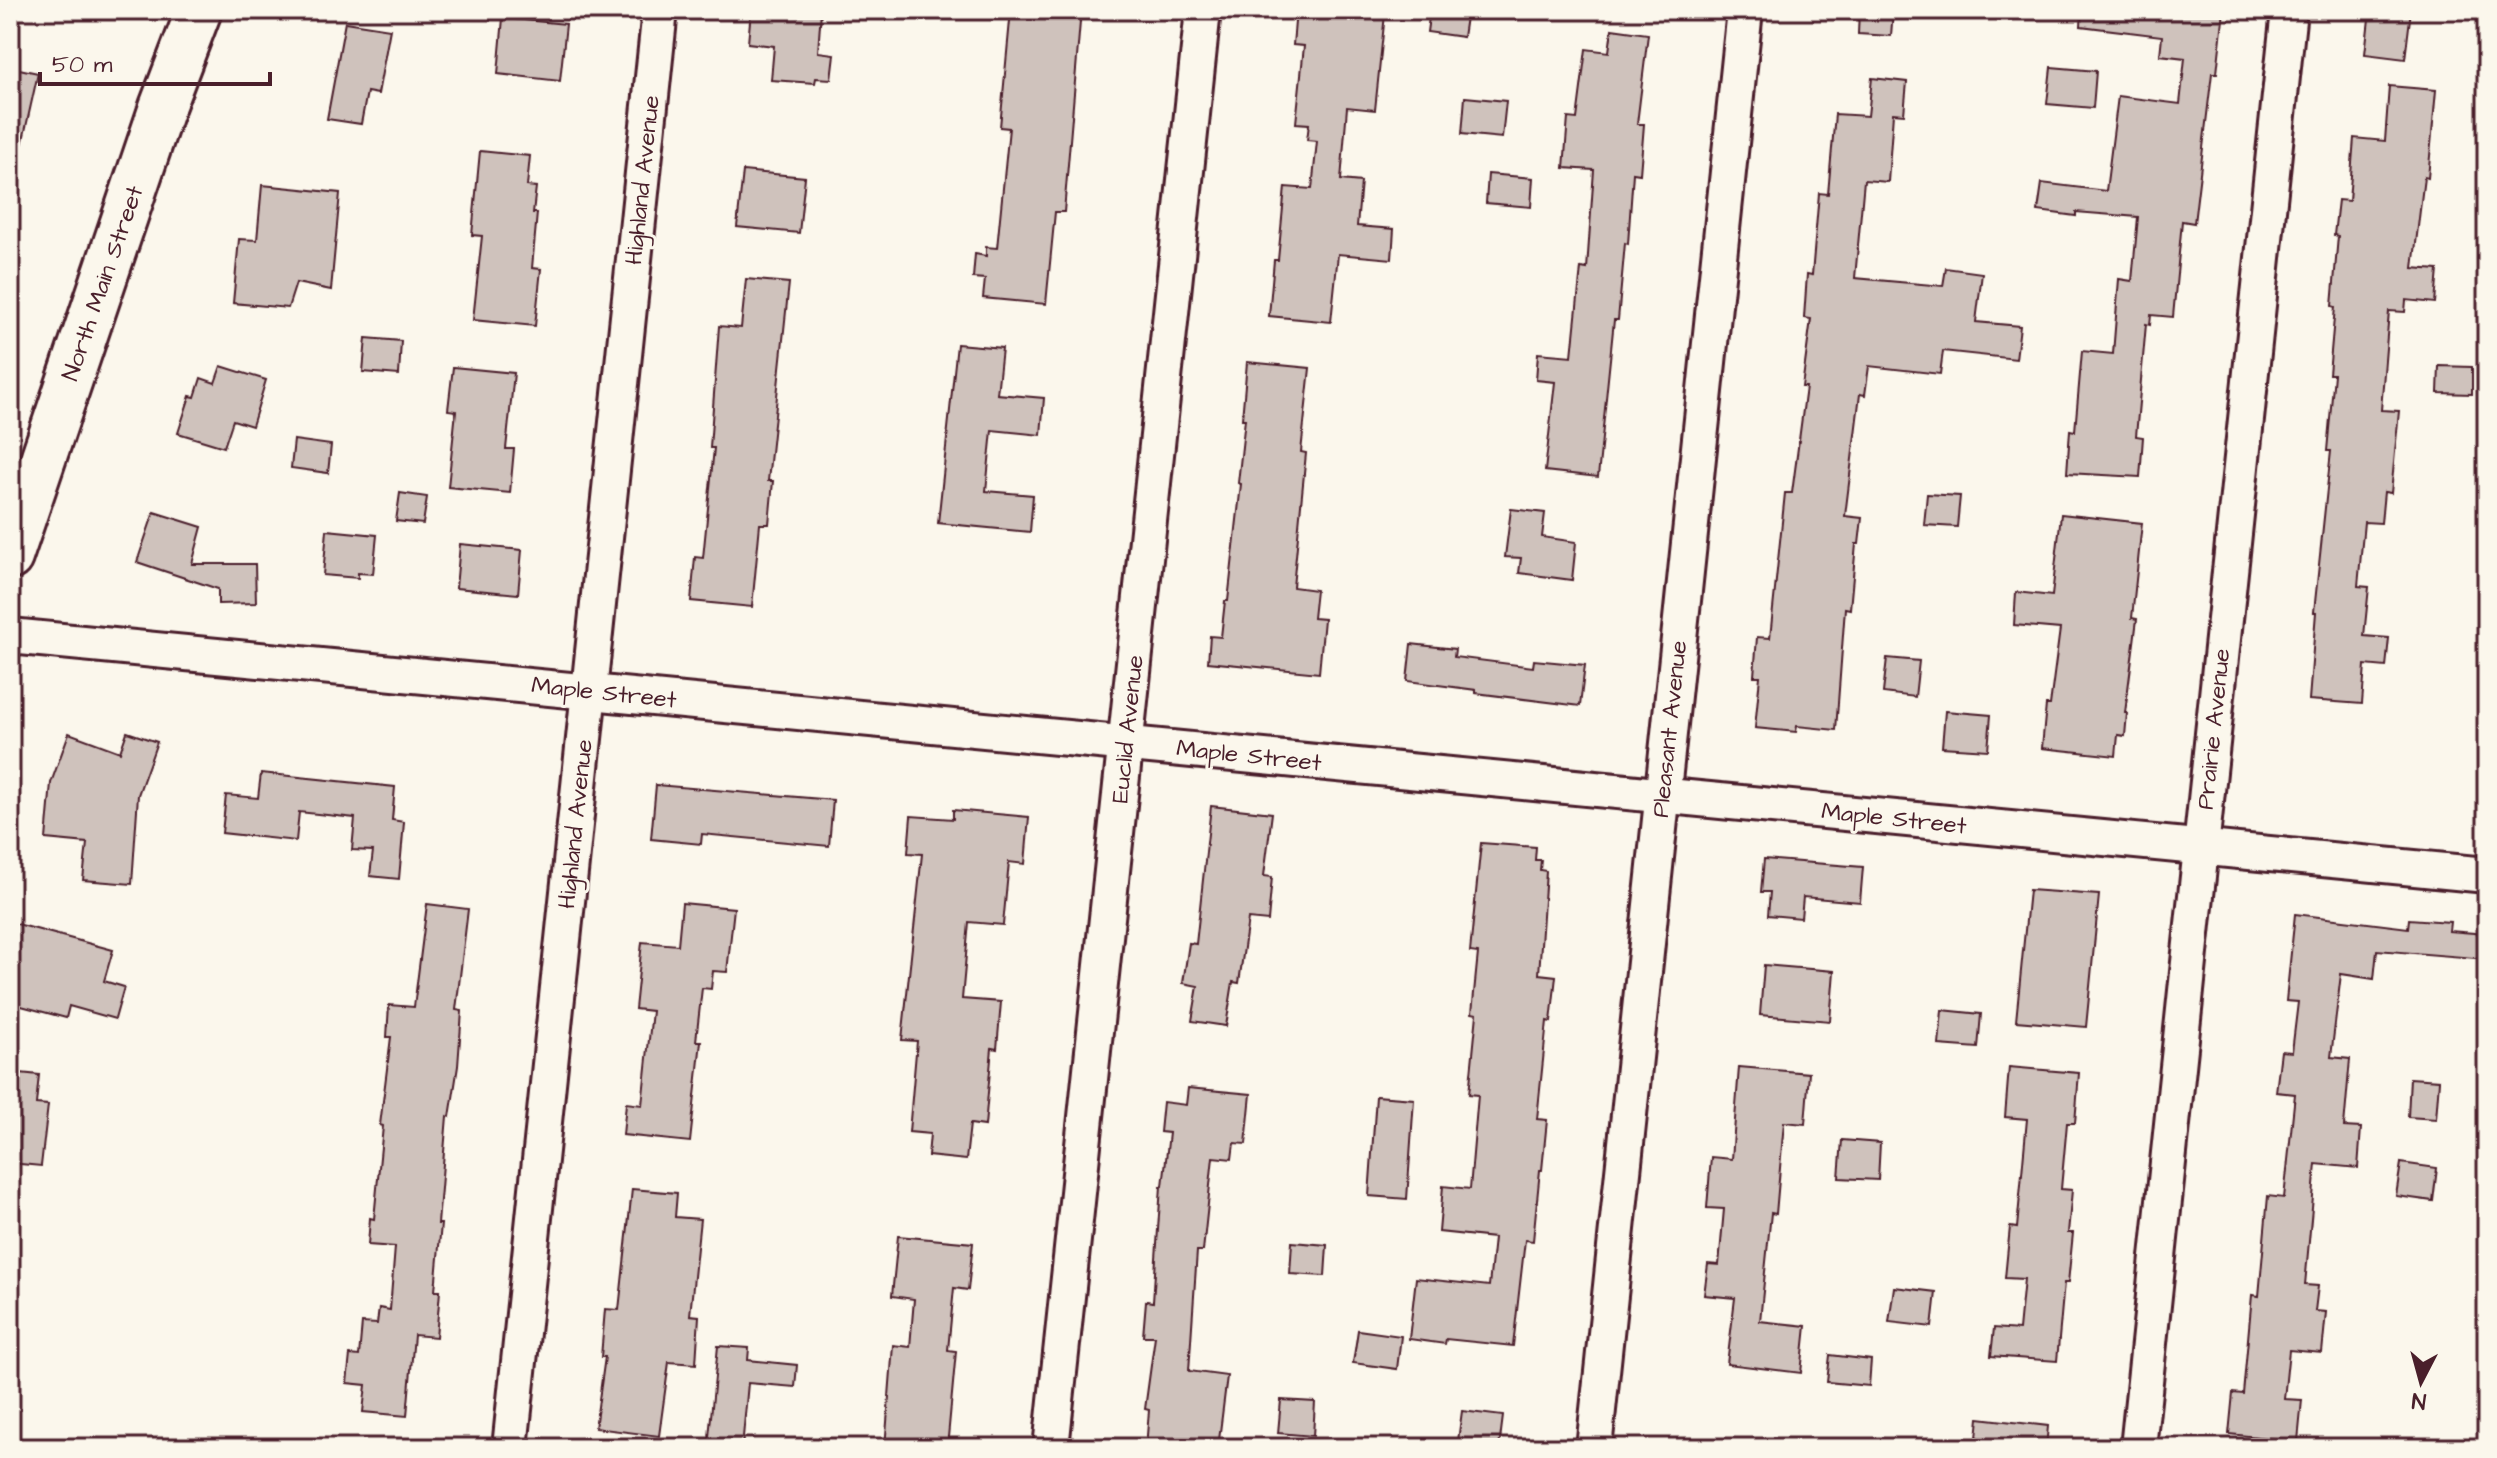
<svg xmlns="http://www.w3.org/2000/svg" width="2497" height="1458" viewBox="0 0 2497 1458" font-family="'Architects Daughter',sans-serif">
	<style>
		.building { fill: #cfc2bc; stroke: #4a1f2b; stroke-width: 2 }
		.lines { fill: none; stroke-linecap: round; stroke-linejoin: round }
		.minor-casing { stroke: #4a1f2b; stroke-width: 40 }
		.tertiary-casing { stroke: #4a1f2b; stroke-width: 50 }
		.minor { stroke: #fbf7ec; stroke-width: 34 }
		.tertiary { stroke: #fbf7ec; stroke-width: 44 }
		.labels { text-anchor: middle; stroke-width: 6; stroke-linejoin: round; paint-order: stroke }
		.street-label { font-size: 24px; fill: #4a1f2b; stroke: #fbf7ec }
	</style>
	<rect width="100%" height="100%" fill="#fbf7ec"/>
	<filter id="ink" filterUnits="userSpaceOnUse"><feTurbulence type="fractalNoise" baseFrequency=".0125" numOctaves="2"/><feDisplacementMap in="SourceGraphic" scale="16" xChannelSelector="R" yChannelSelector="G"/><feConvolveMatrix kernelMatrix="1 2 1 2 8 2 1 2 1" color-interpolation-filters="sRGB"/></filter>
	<g filter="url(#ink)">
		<!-- building -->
		<g class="building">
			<polygon points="751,10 821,10 818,52 834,54 831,79 816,78 815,83 771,80 774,46 748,43"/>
			<polygon points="1011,10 1081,10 1064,212 1055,212 1046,304 983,298 985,279 973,278 975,254 986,256 986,247 997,248 1009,128 1000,127"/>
			<polygon points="1296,10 1385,14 1375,110 1347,107 1341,180 1361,182 1357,226 1394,229 1392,259 1338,254 1331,322 1269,316 1274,260 1278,260 1285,187 1312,189 1317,141 1307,140 1309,124 1296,123 1304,46 1293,45"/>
			<polygon points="1430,10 1467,10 1463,37 1427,32"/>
			<polygon points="1859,10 1893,10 1891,36 1858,34"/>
			<polygon points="2082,10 2224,10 2217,73 2212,73 2194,223 2182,221 2173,317 2151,315 2150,325 2146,324 2136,436 2143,437 2140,477 2067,473 2070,430 2075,431 2082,351 2113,354 2119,279 2132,281 2138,217 2076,212 2076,216 2038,211 2042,183 2106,191 2118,96 2180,104 2185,58 2160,55 2162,36 2081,26"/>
			<polygon points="2370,10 2411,10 2405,59 2365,54"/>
			<polygon points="503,18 566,24 560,81 498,74"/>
			<polygon points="345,22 390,29 378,94 367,92 361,124 327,119"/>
			<polygon points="1612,29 1648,34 1637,124 1644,124 1640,174 1633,173 1628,244 1625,243 1618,320 1614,320 1598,477 1545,471 1555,382 1536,380 1538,353 1572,356 1581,268 1587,269 1594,170 1564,168 1568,118 1577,119 1586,49 1609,52"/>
			<polygon points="10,67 38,73 20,154 10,153"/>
			<polygon points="2051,67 2096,71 2093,108 2047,104"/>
			<polygon points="1872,78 1907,82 1904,114 1893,113 1888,182 1864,180 1855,278 1943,286 1946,268 1982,273 1976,322 2020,326 2016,359 1943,351 1940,374 1869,366 1865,395 1860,394 1845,516 1862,518 1859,544 1856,544 1850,609 1845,608 1836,730 1797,726 1796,732 1755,728 1760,676 1754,676 1757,637 1770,638 1785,493 1792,493 1806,387 1802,387 1811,319 1804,318 1807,274 1812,275 1819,193 1828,194 1835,114 1868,116"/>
			<polygon points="2389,86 2436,90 2428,178 2424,177 2413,268 2438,270 2435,303 2406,300 2405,312 2389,311 2381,410 2399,411 2391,493 2384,492 2381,523 2364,522 2358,586 2369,587 2364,636 2389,638 2386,667 2365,665 2362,704 2309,700 2316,612 2314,612 2331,451 2327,451 2334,374 2329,374 2335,307 2332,306 2338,236 2334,235 2338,200 2349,201 2354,138 2385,141"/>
			<polygon points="1465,97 1506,101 1502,138 1462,134"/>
			<polygon points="480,151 530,156 527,186 536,187 533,213 537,213 532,268 541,269 535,326 473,320 482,236 472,235"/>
			<polygon points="743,171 805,177 799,233 737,227"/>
			<polygon points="1488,174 1533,178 1531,207 1486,203"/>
			<polygon points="262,185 340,193 331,290 296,283 288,308 233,303 239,239 257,240"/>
			<polygon points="746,279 789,283 768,481 773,481 769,524 760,524 752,607 691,601 695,557 703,558 714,448 710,448 719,326 741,328"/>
			<polygon points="366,338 401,341 399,375 363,372"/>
			<polygon points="957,344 1002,348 997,394 1044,398 1041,435 992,430 986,491 1033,495 1030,532 938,523"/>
			<polygon points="1247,362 1310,368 1301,452 1306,453 1293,587 1316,590 1313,618 1324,619 1319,673 1208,662 1210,636 1221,637 1225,601 1228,601 1241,484 1238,483 1245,419 1242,419"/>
			<polygon points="221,366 266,380 252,426 233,420 224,447 178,433 190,396 195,397 201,378 215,383"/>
			<polygon points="2439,366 2472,367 2472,394 2438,393"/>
			<polygon points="453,367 514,373 506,449 514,449 510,493 448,487 456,411 448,410"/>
			<polygon points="294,440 331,445 328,473 291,468"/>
			<polygon points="400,493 427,497 423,524 396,521"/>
			<polygon points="1927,494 1960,496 1957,527 1924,525"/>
			<polygon points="1511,509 1545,513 1542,537 1576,542 1572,580 1519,573 1521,558 1505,557"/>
			<polygon points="154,512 202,527 192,564 255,564 256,603 218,604 218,589 137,562"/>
			<polygon points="2061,514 2142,523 2132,618 2137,619 2125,713 2127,713 2125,736 2118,735 2116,756 2042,748 2046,705 2050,705 2060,629 2014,625 2016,592 2052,596"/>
			<polygon points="327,530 377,535 373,574 358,573 358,578 323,575"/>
			<polygon points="460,544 522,550 518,594 456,588"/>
			<polygon points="1411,644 1455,649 1454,657 1533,667 1534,660 1585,665 1580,706 1476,693 1476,690 1407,681"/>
			<polygon points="1887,658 1919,661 1915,697 1883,693"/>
			<polygon points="1945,711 1991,715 1988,750 1942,747"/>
			<polygon points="127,732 157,742 138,795 132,884 83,880 87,843 46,839 51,783 69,733 120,752"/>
			<polygon points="261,773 395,787 392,820 404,822 399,879 370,876 373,851 352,850 355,818 299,812 296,841 222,833 226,795 258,798"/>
			<polygon points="656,785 833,800 829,846 702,834 701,844 651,839"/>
			<polygon points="1211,806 1272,813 1264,876 1272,877 1268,921 1248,919 1239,983 1233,982 1226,1026 1192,1021 1198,986 1183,983 1189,943 1196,944"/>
			<polygon points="953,810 1029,817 1025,864 1009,862 1003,925 969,922 962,999 1001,1002 997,1049 992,1048 985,1126 970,1124 966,1160 928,1156 930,1134 909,1132 917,1041 902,1040 922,854 908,853 911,816 953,819"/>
			<polygon points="1481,843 1536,847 1535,860 1541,860 1540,870 1546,871 1539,974 1556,976 1551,1022 1547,1021 1537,1119 1547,1120 1542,1170 1540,1170 1533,1241 1525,1240 1513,1346 1446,1339 1445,1344 1409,1339 1416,1278 1489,1286 1494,1238 1439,1232 1443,1186 1470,1189 1478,1095 1469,1094 1477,1014 1472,1013 1478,953 1470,952"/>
			<polygon points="1764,859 1863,867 1860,902 1803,897 1801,918 1768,915 1770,892 1761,892"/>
			<polygon points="2029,890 2099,895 2086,1027 2016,1021"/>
			<polygon points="682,903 734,908 727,972 713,971 711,989 702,988 696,1041 701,1041 690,1142 623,1135 626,1103 642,1105 652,1011 635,1009 642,942 678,945"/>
			<polygon points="427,904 468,909 456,1010 462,1011 458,1066 450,1117 447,1116 438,1224 441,1224 435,1291 440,1291 436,1337 414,1335 407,1416 363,1412 366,1385 347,1383 350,1355 359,1356 362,1323 377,1324 379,1308 390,1310 395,1247 368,1245 370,1218 374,1219 383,1126 380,1125 391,1037 387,1037 389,1005 414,1007"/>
			<polygon points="2295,914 2408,928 2409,919 2450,922 2449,931 2487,934 2487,959 2377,950 2374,979 2341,974 2331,1057 2350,1059 2344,1127 2361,1128 2358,1168 2316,1164 2305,1285 2318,1286 2315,1311 2326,1312 2322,1353 2289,1350 2284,1399 2302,1400 2298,1441 2229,1434 2233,1393 2243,1394 2252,1295 2259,1296 2268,1196 2284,1198 2295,1094 2276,1092 2281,1051 2292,1052 2298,1002 2286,1001"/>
			<polygon points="10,922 113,950 104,981 124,987 115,1019 69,1006 66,1018 10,1003"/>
			<polygon points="1764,965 1834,971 1830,1021 1760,1015"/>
			<polygon points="1942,1010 1981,1014 1978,1048 1939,1045"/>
			<polygon points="1739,1067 1809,1073 1805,1124 1784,1122 1776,1214 1771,1213 1760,1321 1806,1326 1801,1373 1727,1364 1735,1298 1704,1295 1708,1264 1719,1265 1724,1209 1707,1208 1711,1157 1732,1159"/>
			<polygon points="2009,1067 2079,1073 2075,1123 2067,1123 2061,1189 2072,1190 2068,1233 2073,1233 2068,1283 2064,1283 2057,1361 1991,1356 1994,1328 2019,1330 2024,1279 2005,1278 2010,1227 2017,1228 2027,1119 2005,1117"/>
			<polygon points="10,1072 39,1075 36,1104 48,1105 41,1166 10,1163"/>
			<polygon points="2410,1078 2439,1080 2436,1119 2408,1117"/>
			<polygon points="1188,1088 1251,1094 1246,1144 1234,1143 1232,1159 1213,1157 1203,1251 1197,1251 1189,1371 1227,1376 1218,1448 1146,1448 1149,1410 1145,1409 1155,1336 1143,1336 1146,1301 1153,1302 1161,1186 1163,1186 1169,1133 1160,1132 1163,1102 1186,1105"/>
			<polygon points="1376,1096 1414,1099 1407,1199 1369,1196"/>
			<polygon points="1842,1140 1880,1143 1878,1180 1839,1178"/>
			<polygon points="2401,1163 2437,1168 2433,1201 2396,1196"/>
			<polygon points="632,1189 677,1193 675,1217 700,1219 690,1315 699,1316 696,1364 669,1362 659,1436 595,1428 605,1357 601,1357 605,1309 619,1310"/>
			<polygon points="898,1236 973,1243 968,1290 954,1288 948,1350 956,1351 947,1448 885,1448 893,1345 910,1347 914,1299 892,1296"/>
			<polygon points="1292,1242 1327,1245 1325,1276 1290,1274"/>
			<polygon points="1894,1287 1936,1292 1932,1327 1889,1322"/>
			<polygon points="1358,1330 1401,1336 1397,1369 1353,1363"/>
			<polygon points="718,1346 749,1348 748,1360 797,1365 795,1387 748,1383 742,1448 708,1447"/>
			<polygon points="1830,1355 1871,1360 1869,1386 1827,1382"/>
			<polygon points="1281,1400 1315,1402 1313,1436 1278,1433"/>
			<polygon points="1462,1411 1503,1416 1499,1448 1457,1448"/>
			<polygon points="1979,1418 2048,1426 2046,1448 1976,1448"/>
		</g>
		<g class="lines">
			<!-- minor casing -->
			<g class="minor-casing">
				<g id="minor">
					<polyline points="10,636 2487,875"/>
					<polyline points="510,1448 660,10"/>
					<polyline points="1051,1448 1203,10"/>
					<polyline points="1594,1448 1745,10"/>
					<polyline points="2138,1448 2289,10"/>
				</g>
			</g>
			<!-- tertiary casing -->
			<g class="tertiary-casing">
				<polyline id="tertiary" points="10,557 162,107 199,10"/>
			</g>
			<!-- minor -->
			<use href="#minor" class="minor"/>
			<!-- tertiary -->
			<use href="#tertiary" class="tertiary"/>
		</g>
	</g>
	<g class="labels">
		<!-- street labels -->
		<g class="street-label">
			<text transform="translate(642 180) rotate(-84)" y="8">Highland Avenue</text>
			<text transform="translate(102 283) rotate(-71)" y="8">North Main Street</text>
			<text transform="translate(604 692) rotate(6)" y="8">Maple Street</text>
			<text transform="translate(1127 729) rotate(-84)" y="8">Euclid Avenue</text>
			<text transform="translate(1669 729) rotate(-84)" y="8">Pleasant Avenue</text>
			<text transform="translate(2213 729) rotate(-84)" y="8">Prairie Avenue</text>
			<text transform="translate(1249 755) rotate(6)" y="8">Maple Street</text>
			<text transform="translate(1894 818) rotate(6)" y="8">Maple Street</text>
			<text transform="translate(575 824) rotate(-84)" y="8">Highland Avenue</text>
		</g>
	</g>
	<!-- margin -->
	<rect width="2497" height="1458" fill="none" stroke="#fbf7ec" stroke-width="40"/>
	<rect x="20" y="20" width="2457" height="1418" fill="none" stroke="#4a1f2b" stroke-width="3" filter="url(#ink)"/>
	<!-- north arrow -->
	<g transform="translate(2421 1382) rotate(186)" stroke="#fbf7ec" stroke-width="6" paint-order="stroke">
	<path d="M0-6L14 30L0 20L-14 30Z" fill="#4a1f2b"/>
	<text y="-12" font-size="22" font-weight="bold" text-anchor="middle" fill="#4a1f2b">N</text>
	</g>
	<!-- scale -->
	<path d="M40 72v12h230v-12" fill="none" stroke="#4a1f2b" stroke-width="4"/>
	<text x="52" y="72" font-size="24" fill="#4a1f2b" stroke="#fbf7ec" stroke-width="6" paint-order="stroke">50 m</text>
</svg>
